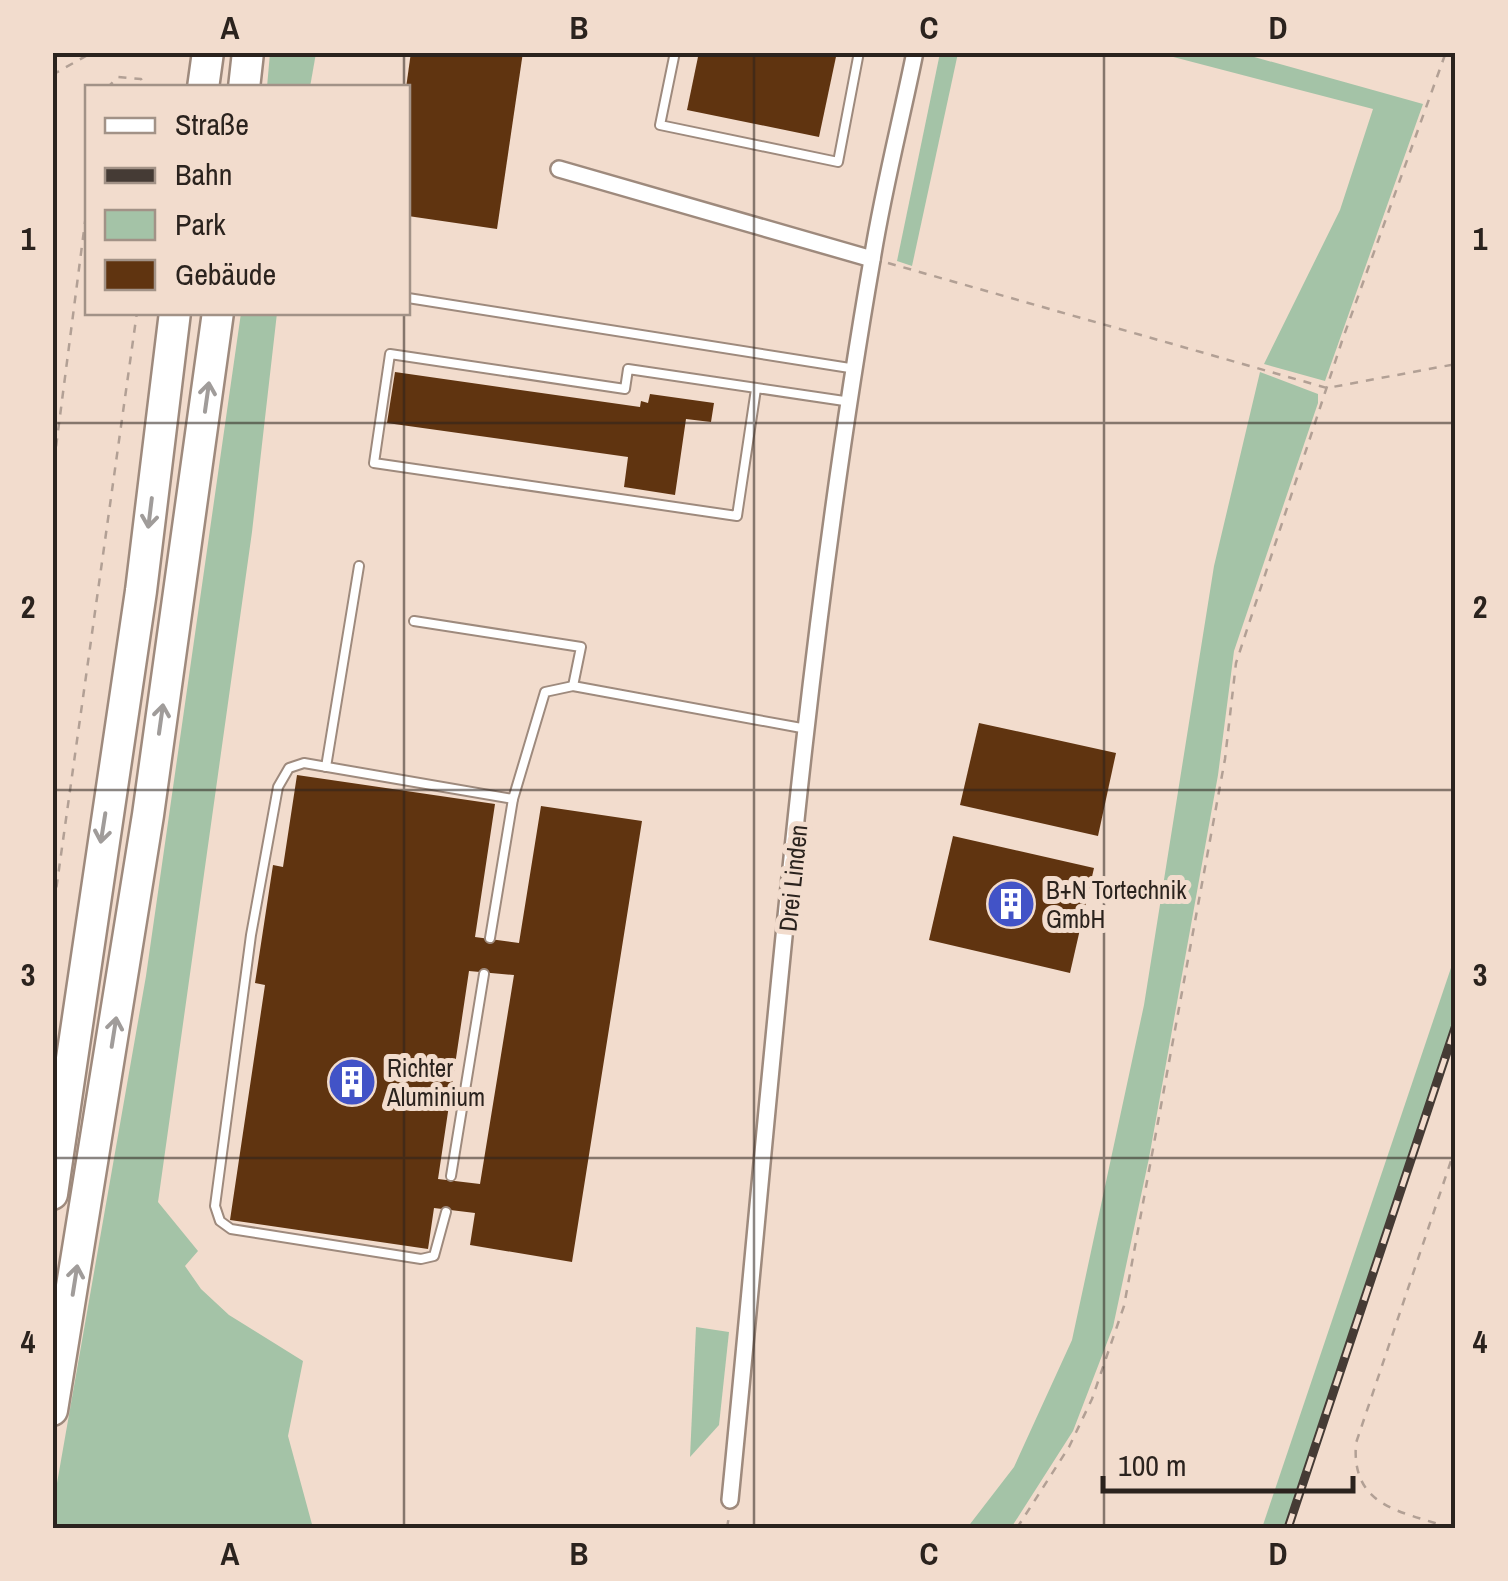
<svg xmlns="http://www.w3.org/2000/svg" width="1508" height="1581" viewBox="0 0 1508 1581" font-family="'Archivo Narrow',sans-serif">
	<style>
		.green { fill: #a4c3a7 }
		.building { fill: #603410; fill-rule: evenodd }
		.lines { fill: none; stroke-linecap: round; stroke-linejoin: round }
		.lane-casing { stroke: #9e8a7d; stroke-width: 12 }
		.street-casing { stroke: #9e8a7d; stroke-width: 20 }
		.highway-casing { stroke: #9e8a7d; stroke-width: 35 }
		.path { stroke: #b2a095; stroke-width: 2.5; stroke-dasharray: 8 8; stroke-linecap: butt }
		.lane { stroke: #fff; stroke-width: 8 }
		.street { stroke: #fff; stroke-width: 15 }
		.highway { stroke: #fff; stroke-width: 30 }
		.rail-casing { stroke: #453b35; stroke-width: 9 }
		.rail { stroke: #f2dccd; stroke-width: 5; stroke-dasharray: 15; stroke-linecap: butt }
		.oneway { stroke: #a09c9a }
		.grid { fill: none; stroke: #2b231e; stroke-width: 2.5; stroke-opacity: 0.55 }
		.labels { text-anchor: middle; stroke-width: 10; stroke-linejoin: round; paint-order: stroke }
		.street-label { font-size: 25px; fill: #2b231e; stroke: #f2dccd }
		.poi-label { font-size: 25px; fill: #2b231e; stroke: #f2dccd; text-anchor: start }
		.neatline { fill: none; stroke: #2b231e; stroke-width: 4 }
		.grid-label { font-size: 32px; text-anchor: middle; font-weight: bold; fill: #2b231e }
	</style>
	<rect width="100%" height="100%" fill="#f2dccd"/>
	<!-- green -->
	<g class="green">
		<polygon points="270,53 316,53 310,87 267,87"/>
		<polygon points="940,53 958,53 912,266 897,261"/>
		<polygon points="1158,53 1240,53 1423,104 1325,381 1264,364 1340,210 1373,109"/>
		<polygon points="241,313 277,313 252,532 158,1202 198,1251 185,1266 201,1289 229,1315 303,1361 288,1436 313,1528 53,1528 53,1506 146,976"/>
		<polygon points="1260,372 1318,394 1318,403 1234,651 1218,775 1149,1158 1113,1327 1073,1431 1011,1528 967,1528 1014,1467 1072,1340 1144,1005 1214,566"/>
		<polygon points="1455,956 1455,1017 1284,1528 1262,1528"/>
		<polygon points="696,1327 729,1332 719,1425 690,1457"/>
	</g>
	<!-- building -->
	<g class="building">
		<polygon points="411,52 523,52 497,229 408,216 406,88"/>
		<polygon points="699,52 837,52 819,137 687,110"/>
		<polygon points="395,372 640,407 641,401 648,403 650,394 714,403 711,422 686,419 675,495 624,487 628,457 387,423"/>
		<polygon points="979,723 1116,753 1098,836 960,805"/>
		<path d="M 297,775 L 495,804 L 475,937 L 519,943 L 541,806 L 642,821 L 572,1262 L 470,1245 L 475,1213 L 434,1208 L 428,1249 L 230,1220 L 265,985 L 255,983 L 273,865 L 283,867 ZM 469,971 L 514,975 L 480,1184 L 438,1179 Z"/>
		<polygon points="953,836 1094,868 1070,973 929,940"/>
	</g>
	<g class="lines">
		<!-- lane casing -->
		<g class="lane-casing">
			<g id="lane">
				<polyline points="675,52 660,125 838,162 859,52"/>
				<polyline points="408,298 856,369"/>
				<polyline points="756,389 737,516 374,463 390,354 625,389 628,369 851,402"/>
				<polyline points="414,621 581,647 573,686"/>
				<polyline points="326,767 359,566"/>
				<polyline points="490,938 513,799 545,692 573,686 807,729"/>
				<polyline points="451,1176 484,974"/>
				<polyline points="446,1212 434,1256 421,1259 231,1229 220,1221 215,1206 251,935 278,787 289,768 304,763 513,799"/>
			</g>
		</g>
		<!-- street casing -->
		<g class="street-casing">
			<g id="street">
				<polyline points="559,169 872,259"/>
				<path d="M 730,1500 C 771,1087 801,669 872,260 C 883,190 901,121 915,52"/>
			</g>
		</g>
		<!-- highway casing -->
		<g class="highway-casing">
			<g id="highway">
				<polyline points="203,88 208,52"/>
				<polyline points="244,88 248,52"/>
				<polyline points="52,1194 141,591 175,312"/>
				<polyline points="52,1410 148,815 218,312"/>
			</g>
		</g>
		<!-- path -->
		<g class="path">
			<polyline points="52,75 93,52"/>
			<polyline points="107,88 118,77 141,79 146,88"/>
			<polyline points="888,263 1327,388 1456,364"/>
			<polyline points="52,478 88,199"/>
			<polyline points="52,919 137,312"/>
			<polyline points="727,1528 729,1516"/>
			<polyline points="1017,1528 1069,1447 1092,1399 1124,1306 1225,759 1236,663 1342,341 1446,52"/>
			<path d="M 1451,1528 C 1400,1511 1351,1507 1356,1443 L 1456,1146"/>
		</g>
		<!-- lane -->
		<use href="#lane" class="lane"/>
		<!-- street -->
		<use href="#street" class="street"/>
		<!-- highway -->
		<use href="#highway" class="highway"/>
		<!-- rail casing -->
		<g class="rail-casing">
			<polyline id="rail" points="1288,1528 1456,1025"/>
		</g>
		<!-- rail -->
		<use href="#rail" class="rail"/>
	</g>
	<!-- one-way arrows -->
	<defs><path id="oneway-shaft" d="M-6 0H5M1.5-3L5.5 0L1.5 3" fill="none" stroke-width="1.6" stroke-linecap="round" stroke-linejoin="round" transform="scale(2.5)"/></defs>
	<g class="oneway">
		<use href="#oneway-shaft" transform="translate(207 397) rotate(-82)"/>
		<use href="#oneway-shaft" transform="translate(150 513) rotate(97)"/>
		<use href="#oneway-shaft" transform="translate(161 719) rotate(-82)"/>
		<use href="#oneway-shaft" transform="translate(103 828) rotate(99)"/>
		<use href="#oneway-shaft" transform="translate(114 1032) rotate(-81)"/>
		<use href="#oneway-shaft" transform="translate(75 1280) rotate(-81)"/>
	</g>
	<!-- grid -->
	<path class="grid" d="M 404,52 L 404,88M 754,52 L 754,1528M 1104,52 L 1104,1528M 404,312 L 404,1528M 52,423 L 1456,423M 52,790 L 1456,790M 52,1158 L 1456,1158"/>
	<!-- icons -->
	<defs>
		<g id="building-disc" transform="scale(2.5)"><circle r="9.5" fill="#4253c7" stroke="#f2dccd"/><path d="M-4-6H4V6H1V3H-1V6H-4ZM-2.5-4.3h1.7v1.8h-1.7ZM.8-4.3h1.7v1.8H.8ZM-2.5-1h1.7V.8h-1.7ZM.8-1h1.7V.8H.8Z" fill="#fff"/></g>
	</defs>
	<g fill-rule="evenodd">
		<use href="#building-disc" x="1011" y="904"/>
		<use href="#building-disc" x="352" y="1082"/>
	</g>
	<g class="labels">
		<!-- street labels -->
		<g class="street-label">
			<text transform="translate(793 878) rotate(-84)" y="9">Drei Linden</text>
		</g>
		<!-- poi labels -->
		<g class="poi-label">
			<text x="1046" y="899">B+N Tortechnik<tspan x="1046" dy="29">GmbH</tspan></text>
			<text x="387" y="1077">Richter<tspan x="387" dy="29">Aluminium</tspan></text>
		</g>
	</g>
	<!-- border -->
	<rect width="1508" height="1581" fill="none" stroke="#f2dccd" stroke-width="110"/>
	<!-- legend -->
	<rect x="85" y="85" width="325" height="230" fill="#f2dccd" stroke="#a29287" stroke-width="2.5"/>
	<rect x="105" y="118" width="50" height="15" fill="#ffffff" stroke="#a29287" stroke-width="2.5"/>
	<text x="175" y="135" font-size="30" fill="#2b231e">Straße</text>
	<rect x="105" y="168" width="50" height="15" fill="#453b35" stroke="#a29287" stroke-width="2.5"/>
	<text x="175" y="185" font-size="30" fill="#2b231e">Bahn</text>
	<rect x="105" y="210" width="50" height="30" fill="#a4c3a7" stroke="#a29287" stroke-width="2.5"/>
	<text x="175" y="235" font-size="30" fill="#2b231e">Park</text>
	<rect x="105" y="260" width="50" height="30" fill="#603410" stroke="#a29287" stroke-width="2.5"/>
	<text x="175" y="285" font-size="30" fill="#2b231e">Gebäude</text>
	<!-- scale -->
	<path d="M1103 1476v15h250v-15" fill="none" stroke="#2b231e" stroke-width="5"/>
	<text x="1118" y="1476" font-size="30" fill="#2b231e" stroke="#f2dccd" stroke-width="8" paint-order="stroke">100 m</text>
	<rect x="55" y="55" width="1398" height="1471" class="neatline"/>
	<g class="grid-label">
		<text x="230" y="39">A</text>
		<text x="579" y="39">B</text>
		<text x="929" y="39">C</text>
		<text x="1278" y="39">D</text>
		<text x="28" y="250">1</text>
		<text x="1480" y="250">1</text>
		<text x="28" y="618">2</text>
		<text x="1480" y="618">2</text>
		<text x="28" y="986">3</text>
		<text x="1480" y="986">3</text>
		<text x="28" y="1353">4</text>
		<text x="1480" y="1353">4</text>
		<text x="230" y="1565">A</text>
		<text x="579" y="1565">B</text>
		<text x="929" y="1565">C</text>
		<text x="1278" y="1565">D</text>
	</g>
</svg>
